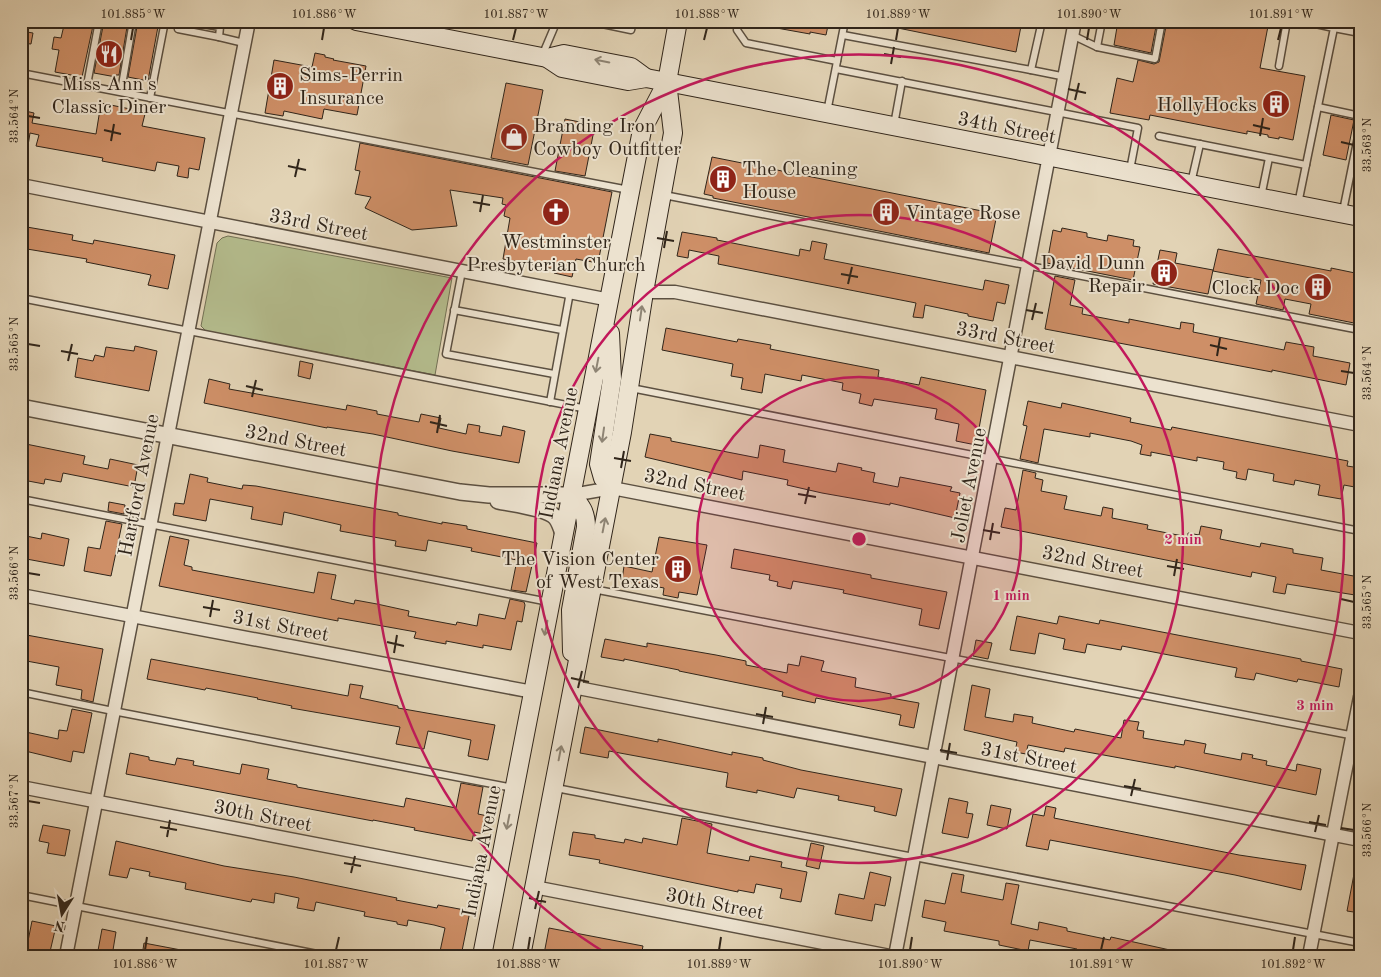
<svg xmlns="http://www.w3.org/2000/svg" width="1381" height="977" viewBox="0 0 1381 977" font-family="'Old Standard TT',serif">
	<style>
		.green { fill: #b4bc8d; stroke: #727054 }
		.building { fill: #ce8f67; stroke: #30251a }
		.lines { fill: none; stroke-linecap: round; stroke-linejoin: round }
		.service-casing { stroke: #5c5041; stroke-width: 9 }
		.minor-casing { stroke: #5c5041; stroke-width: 15 }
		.tertiary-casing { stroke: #5c5041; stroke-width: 18 }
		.secondary-casing { stroke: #30251a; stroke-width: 20 }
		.service { stroke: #ece2cf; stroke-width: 6 }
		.minor { stroke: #ece2cf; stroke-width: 12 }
		.tertiary { stroke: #ece2cf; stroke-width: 15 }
		.secondary { stroke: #ece2cf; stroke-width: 18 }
		.oneway { stroke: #8e8474 }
		.ticks { fill: none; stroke: #30251a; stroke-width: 2 }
		.ring { fill: none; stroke: #c2185b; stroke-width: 2.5 }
		.labels { text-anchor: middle; stroke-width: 4; stroke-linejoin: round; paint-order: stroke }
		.poi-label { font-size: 20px; fill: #30251a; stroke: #ece2cf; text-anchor: start }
		.street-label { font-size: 20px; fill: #30251a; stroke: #ece2cf }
		.centre { fill: #c2185b; stroke: #ece2cf; stroke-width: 2.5 }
		.ring-label { font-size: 15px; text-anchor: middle; font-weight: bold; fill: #c2185b; stroke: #ece2cf; stroke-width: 4; stroke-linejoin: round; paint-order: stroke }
		.neatline { fill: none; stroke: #30251a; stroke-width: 2 }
		.ticks-label { font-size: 12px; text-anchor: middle; fill: #30251a }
	</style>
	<rect width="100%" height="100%" fill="#e2d3b5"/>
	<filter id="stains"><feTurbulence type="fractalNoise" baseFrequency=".004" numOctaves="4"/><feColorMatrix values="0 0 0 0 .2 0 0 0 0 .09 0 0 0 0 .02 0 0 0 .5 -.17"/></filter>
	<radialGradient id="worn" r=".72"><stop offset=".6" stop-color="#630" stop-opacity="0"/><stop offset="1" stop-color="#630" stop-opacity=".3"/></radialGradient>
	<!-- green -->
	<polygon class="green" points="228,236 452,278 435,375 206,331 201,326 217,243 222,238"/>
	<!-- building -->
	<g class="building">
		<polygon points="65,21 94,21 82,77 55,72 59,50 52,49 54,37 61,38"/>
		<polygon points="104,21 128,21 119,75 116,75 116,77 94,73"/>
		<polygon points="138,21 159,21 148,81 128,77"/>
		<polygon points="771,21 829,21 826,35 810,32 810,34 771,27"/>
		<polygon points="889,21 1022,21 1016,52 888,26"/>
		<polygon points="1118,21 1157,21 1151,53 1114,45"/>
		<polygon points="1167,21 1269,21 1260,68 1305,76 1293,140 1279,137 1279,139 1268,137 1268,135 1247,131 1247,134 1150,115 1149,120 1110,113 1117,78 1133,82 1138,60 1154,64 1159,62"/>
		<polygon points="21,31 33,33 31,44 21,43"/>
		<polygon points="315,53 325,55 325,57 334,59 333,60 366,66 357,115 324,109 322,119 284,111 283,116 265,113 274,60 312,67"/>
		<polygon points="506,83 543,90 528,165 491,158"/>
		<polygon points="101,103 135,110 135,108 146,110 142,126 205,138 199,170 189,168 188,178 177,176 179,166 157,162 155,171 102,161 103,158 36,146 39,135 30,133 27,152 21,152 21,110 34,113 32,123 96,134"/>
		<polygon points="1331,115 1354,120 1346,160 1323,155"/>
		<polygon points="565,119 595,125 585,176 555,171"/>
		<polygon points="360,143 612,192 598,263 576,259 572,277 554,273 555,269 503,259 510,218 504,216 506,205 502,204 503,198 450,190 457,226 412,230 365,208 371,197 355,194 360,171 355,170"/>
		<polygon points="712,157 997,214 989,253 713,198 713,196 704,194"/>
		<polygon points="21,226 73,235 72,240 93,244 94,240 175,255 168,289 148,285 151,275 86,262 87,259 21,248"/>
		<polygon points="1062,228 1087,233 1087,237 1107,241 1108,235 1134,240 1133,246 1140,247 1133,280 1047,263 1053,230 1061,232"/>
		<polygon points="682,232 717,238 717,240 799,256 800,249 810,251 812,241 827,244 824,259 983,290 985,280 1009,285 1005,304 997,302 993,321 968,316 968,314 925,305 923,318 913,317 916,303 718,264 719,256 689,250 688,258 677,256"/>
		<polygon points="1218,249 1331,271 1331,268 1360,274 1360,294 1354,323 1309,314 1311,304 1285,299 1283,310 1256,304 1261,280 1213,271"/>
		<polygon points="1160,250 1177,253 1175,263 1213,270 1208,294 1153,284"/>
		<polygon points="1055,276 1075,280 1070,305 1083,308 1082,314 1129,323 1129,319 1180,329 1181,322 1194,324 1193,332 1284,350 1286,342 1314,347 1313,356 1350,363 1346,385 1272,370 1272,372 1045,329"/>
		<polygon points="666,328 737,342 738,339 771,345 770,349 879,370 878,377 919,385 921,377 986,390 976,445 956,441 959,424 935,419 937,409 874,399 872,406 859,403 861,394 842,390 843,383 802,375 801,381 765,374 762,393 741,389 743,378 731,376 733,364 662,350"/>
		<polygon points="135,346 157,351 149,391 75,377 78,358 93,361 95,355 104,357 106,347 134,351"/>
		<polygon points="300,361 313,364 310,379 298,376"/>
		<polygon points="209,379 230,384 229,389 346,410 347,405 377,411 377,414 419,422 421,414 441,418 439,428 466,434 468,424 480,426 479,432 501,436 503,426 525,431 519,463 452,451 373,434 327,427 327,428 204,403"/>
		<polygon points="1028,401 1061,408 1062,403 1131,418 1130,422 1171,430 1172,427 1348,461 1347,466 1360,468 1360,488 1344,485 1341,499 1318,495 1320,485 1295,480 1294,485 1273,481 1274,474 1248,469 1246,480 1236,478 1237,472 1223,469 1224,462 1197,457 1197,461 1151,452 1151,456 1140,454 1142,445 1131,441 1090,433 1090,437 1044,429 1038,463 1025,460 1020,459 1027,426 1023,425"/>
		<polygon points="650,434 671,438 671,441 758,458 760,445 785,450 783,462 836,472 838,463 862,468 861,470 875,473 873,482 898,487 900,477 952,487 950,491 960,493 955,518 890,503 890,505 822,493 787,485 788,480 743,471 742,480 645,457"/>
		<polygon points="21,443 85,456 83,464 108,469 110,459 138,465 134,487 63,473 61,482 45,479 44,484 23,480 26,464 21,463"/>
		<polygon points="1023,470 1036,473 1035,478 1043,480 1041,491 1067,496 1064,509 1101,516 1103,507 1113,509 1112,518 1148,525 1147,529 1188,537 1188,533 1199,535 1201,526 1222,530 1220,539 1260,547 1261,543 1293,549 1293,553 1323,558 1321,570 1359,577 1355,595 1287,584 1285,594 1273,592 1276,577 1252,572 1251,577 1001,527 1005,508 1016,510"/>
		<polygon points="190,474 208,478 207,482 242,489 243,485 256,486 398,513 398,515 442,524 442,522 467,526 467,529 537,543 526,592 511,590 517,560 471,551 472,548 428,540 426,551 395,546 396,541 340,531 341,525 284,512 282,525 251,519 253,507 210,499 206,521 173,515 175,503 184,504"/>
		<polygon points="109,502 125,505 124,514 108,511"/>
		<polygon points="106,521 122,524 111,576 84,571 88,547 100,549"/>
		<polygon points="42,533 69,539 64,566 21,558 21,535 41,539"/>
		<polygon points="170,536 189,540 184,565 192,567 192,570 314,593 318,572 336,575 331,599 354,604 355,600 377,604 409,611 408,616 456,625 457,622 477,626 479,614 505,619 510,599 524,602 525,605 522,622 517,621 511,650 483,645 483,648 446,641 446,644 414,638 416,632 338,618 338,621 159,586"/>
		<polygon points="659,537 707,545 697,595 679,592 678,598 663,595 664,588 622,580 624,566 652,572"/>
		<polygon points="734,549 871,575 871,578 947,592 939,629 919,625 922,609 843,593 844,590 793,581 791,589 777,586 778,582 769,580 770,575 731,568"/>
		<polygon points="1017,616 1057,624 1059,616 1099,624 1100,620 1301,659 1301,661 1342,669 1339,687 1298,679 1297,682 1256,673 1254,680 1235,677 1237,668 1122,646 1121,650 1087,644 1085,653 1063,649 1065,639 1039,633 1035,654 1010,650"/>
		<polygon points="21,634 103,649 93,702 81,699 82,690 56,685 59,667 21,660"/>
		<polygon points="605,639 647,647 647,643 716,655 746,661 746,665 787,673 788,664 799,666 801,656 824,661 821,671 856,678 855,687 891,694 891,698 919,703 914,728 899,725 901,715 816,698 815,703 782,696 783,692 679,671 679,670 624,659 624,661 601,657"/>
		<polygon points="976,640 992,643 988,659 973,656"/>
		<polygon points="151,659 348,696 350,684 363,686 360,698 398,706 398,708 495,725 488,760 468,756 471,740 428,731 424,749 396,744 400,727 291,708 292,706 257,699 258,698 206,688 205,690 147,679"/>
		<polygon points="972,685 990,689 985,717 1013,722 1014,714 1033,717 1032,723 1074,732 1075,729 1121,738 1124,720 1139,722 1137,730 1144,731 1143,738 1184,745 1185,740 1206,744 1204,753 1241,760 1242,753 1253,755 1252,758 1267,761 1266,765 1296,771 1297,764 1321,769 1316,795 1175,766 1175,768 1065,748 1064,752 1028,745 1026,754 1015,752 1017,742 964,730"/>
		<polygon points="72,709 92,713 84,753 73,751 71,762 21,750 21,731 58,739 59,730 67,731"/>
		<polygon points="585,727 658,742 658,739 732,755 732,752 763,758 763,760 801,770 902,789 896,816 874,811 875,807 838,800 839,796 797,788 794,798 757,790 757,793 726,787 728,773 609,751 608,758 580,753"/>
		<polygon points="130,753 149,757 149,760 175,765 177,758 194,761 193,765 240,774 242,764 269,769 267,779 297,785 297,787 404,807 406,798 456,808 461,783 483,787 478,814 488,816 484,834 474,832 472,841 414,830 415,828 373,820 373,821 126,774"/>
		<polygon points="949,798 968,802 966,813 973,814 968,838 942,833"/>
		<polygon points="991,805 1011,809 1007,829 987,825"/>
		<polygon points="1046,806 1056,808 1054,818 1239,855 1306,865 1301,890 1235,875 1050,840 1048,850 1026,846 1033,814 1044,816"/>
		<polygon points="682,818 712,824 707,853 749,861 750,856 782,862 781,867 807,872 801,902 780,898 782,889 756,884 754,893 738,890 738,892 599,863 600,860 569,855 573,832 595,835 595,838 624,843 625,839 642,843 643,838 677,845"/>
		<polygon points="43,825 70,830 65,856 47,853 49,843 39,841"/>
		<polygon points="116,841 224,866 294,877 397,898 396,900 437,908 438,905 470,911 461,956 439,956 445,928 434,925 408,920 407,926 397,924 397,922 364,916 365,912 316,902 314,911 297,908 299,898 275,893 274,903 252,899 251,902 185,889 186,883 149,876 150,872 130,868 127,878 109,875"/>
		<polygon points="811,843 824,846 819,869 806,866"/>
		<polygon points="870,872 891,877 885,906 875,904 872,921 835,914 839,894 864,899"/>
		<polygon points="952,873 964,875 961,892 1003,900 1006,883 1019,885 1011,924 1038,930 1039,922 1067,928 1067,931 1110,940 1111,937 1170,950 1170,956 1075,956 1077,949 1030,940 1028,951 999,945 999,941 944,931 946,922 922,917 925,900 945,904"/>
		<polygon points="1354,874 1360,875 1360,913 1347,911"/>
		<polygon points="32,921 56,926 49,956 25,956"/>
		<polygon points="549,928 643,946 641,956 580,956 555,951 554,956 544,954"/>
		<polygon points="102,929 116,932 112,956 97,956"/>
		<polygon points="144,943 181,950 180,956 142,956"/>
	</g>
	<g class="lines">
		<!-- service casing -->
		<g class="service-casing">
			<g id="service">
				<polyline points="186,21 220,27 219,37 244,43"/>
				<polyline points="588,21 631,30 633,21"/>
				<polyline points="739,21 737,30 746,43 837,61"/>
				<polyline points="1042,21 1031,70 1066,77"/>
				<polyline points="164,23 179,25 179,21"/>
				<polyline points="179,25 178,29 219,37"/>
				<polyline points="1334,28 1360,33"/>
				<polyline points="434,35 437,21"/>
				<polyline points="843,35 1031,70"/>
				<polyline points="1072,35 1097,47 1155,59 1162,21"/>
				<polyline points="1097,47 1102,21"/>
				<polyline points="542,56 556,23 559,21"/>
				<polyline points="1279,66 1287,21"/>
				<polyline points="836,69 1138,128 1130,170"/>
				<polyline points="21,73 629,190"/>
				<polyline points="87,85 99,21"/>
				<polyline points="121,91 133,21"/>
				<polyline points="150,98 165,21"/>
				<polyline points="1318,107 1360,116"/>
				<polyline points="827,112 845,21"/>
				<polyline points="894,125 902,81"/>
				<polyline points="1159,136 1306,165"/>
				<polyline points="1191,183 1200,144"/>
				<polyline points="664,195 1360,330"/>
				<polyline points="1261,197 1269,158"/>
				<polyline points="1298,204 1334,28 1302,21"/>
				<polyline points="1343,211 1360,127"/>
				<polyline points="462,271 446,354 554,374"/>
				<polyline points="21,298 587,409"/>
				<polyline points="454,310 562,330"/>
				<polyline points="631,388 1360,531"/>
				<polyline points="550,402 570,292"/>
				<polyline points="21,499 549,602"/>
				<polyline points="593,589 1360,737"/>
				<polyline points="21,692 113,711 513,788"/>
				<polyline points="556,788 1360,943"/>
				<polyline points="21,895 327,956"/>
			</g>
		</g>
		<!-- minor casing -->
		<g class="minor-casing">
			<g id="minor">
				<polyline points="21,185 610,300"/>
				<polyline points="644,292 675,292 1360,425"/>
				<polyline points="572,495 612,488 1360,633"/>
				<polyline points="21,595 533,692"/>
				<polyline points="573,687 1360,840"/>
				<polyline points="21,787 497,879"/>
				<polyline points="534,887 890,956"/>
				<polyline points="66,956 249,21"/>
				<polyline points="895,956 1075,21"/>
				<polyline points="1309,956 1360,697"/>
			</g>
		</g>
		<!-- tertiary casing -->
		<g class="tertiary-casing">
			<g id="tertiary">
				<polyline points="21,407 460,492 489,495 572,495"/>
				<path d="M 498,501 C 511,504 548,508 556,518 C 560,523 562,531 564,537"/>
			</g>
		</g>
		<!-- secondary casing -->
		<g class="secondary-casing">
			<g id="secondary">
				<polyline points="356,21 547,58 562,68 628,81 646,78 667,82 1360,217"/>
				<polyline points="547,58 564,54 631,67 646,78"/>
				<polyline points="610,333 612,379 599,464 603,478 612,488"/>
				<path d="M 572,495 C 581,506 586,512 586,527 L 571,610 L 572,652"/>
				<polyline points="482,956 642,130 667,82 678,21"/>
				<polyline points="521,956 622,432 644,292 673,133 667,82"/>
			</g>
		</g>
		<!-- service -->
		<use href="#service" class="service"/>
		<!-- minor -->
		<use href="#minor" class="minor"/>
		<!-- tertiary -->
		<use href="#tertiary" class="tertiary"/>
		<!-- secondary -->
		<use href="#secondary" class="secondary"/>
	</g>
	<!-- one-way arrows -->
	<defs><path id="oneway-shaft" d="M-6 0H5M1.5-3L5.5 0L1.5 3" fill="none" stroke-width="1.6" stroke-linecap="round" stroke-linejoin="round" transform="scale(1.25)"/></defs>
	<g class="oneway">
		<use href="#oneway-shaft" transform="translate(602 61) rotate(-169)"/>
		<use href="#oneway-shaft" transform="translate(641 313) rotate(-82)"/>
		<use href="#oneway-shaft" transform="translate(597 365) rotate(101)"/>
		<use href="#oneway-shaft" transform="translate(603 435) rotate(98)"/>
		<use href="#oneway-shaft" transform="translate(604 525) rotate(-79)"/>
		<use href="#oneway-shaft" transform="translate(546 628) rotate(101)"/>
		<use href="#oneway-shaft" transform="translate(560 753) rotate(-79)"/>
		<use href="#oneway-shaft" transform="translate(508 822) rotate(101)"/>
	</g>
	<!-- ticks -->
	<path class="ticks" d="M 131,40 L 133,28M 322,40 L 324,28M 513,40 L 516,28M 704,40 L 707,28M 896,40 L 898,28M 1087,40 L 1089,28M 1278,40 L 1281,28M 884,54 L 901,57M 891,64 L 894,47M 1068,89 L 1086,93M 1075,100 L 1079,83M 28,116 L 40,118M 1253,125 L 1270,129M 104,130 L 121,134M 1260,136 L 1263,118M 111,141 L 114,124M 1341,142 L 1354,145M 288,166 L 306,170M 295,177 L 299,159M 473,202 L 490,205M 480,212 L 483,195M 657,238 L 674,241M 664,248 L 667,231M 841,274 L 858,277M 848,284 L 852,267M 1026,310 L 1043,313M 1032,320 L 1036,303M 28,344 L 40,346M 1210,345 L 1227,349M 61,351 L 78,354M 1217,356 L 1220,338M 68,361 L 72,344M 1341,371 L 1354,373M 246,386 L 263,390M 252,397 L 256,380M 430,422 L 447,426M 437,433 L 440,415M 614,458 L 631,461M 621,468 L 624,451M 798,494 L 816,497M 805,504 L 809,487M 983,530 L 1000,533M 990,540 L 993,523M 1167,566 L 1184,569M 28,573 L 40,575M 1174,576 L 1177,559M 1341,599 L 1354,602M 203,607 L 220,610M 210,617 L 213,600M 387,642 L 404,646M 394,653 L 397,635M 571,678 L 589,682M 578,688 L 582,671M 756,714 L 773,717M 763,724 L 766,707M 940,750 L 957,753M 947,760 L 950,743M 1124,786 L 1141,789M 1131,796 L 1135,779M 28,801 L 40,803M 1309,822 L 1326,825M 160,827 L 177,830M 1341,828 L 1354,830M 1315,832 L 1319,815M 167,837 L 170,820M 344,863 L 361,866M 351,873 L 355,856M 529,898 L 546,902M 535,909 L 539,891M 145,950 L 147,937M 336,950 L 339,937M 528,950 L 530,937M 719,950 L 721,937M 910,950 L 912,937M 1101,950 L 1104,937M 1293,950 L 1295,937"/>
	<!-- distance rings -->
	<circle cx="859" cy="539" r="162" fill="#c2185b" fill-opacity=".12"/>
	<g class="ring">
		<circle cx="859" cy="539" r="162"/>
		<circle cx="859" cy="539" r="324"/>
		<path d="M609 955A485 485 0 1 1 1109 955"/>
	</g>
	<!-- icons -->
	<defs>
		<g id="restaurant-disc" transform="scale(1.4375)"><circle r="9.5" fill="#8f2418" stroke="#ece2cf"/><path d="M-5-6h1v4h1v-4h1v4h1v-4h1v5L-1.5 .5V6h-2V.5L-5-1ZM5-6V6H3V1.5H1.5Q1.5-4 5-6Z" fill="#fff"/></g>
		<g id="building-disc" transform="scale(1.4375)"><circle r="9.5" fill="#8f2418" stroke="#ece2cf"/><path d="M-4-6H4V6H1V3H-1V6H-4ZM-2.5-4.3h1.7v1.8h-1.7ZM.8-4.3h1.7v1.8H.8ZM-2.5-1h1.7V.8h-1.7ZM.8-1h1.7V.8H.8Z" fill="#fff"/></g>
		<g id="shop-disc" transform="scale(1.4375)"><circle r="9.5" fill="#8f2418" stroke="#ece2cf"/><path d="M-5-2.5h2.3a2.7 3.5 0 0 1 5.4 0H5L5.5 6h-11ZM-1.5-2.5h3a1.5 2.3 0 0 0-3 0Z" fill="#fff"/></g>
		<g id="church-disc" transform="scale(1.4375)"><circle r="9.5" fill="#8f2418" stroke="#ece2cf"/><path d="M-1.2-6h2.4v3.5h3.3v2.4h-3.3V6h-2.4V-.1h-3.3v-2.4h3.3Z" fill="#fff"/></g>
	</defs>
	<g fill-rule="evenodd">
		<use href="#restaurant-disc" x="109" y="54"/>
		<use href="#building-disc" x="280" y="86"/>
		<use href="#building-disc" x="1276" y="104"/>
		<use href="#shop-disc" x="514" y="137"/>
		<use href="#building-disc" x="723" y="179"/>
		<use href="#church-disc" x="556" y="212"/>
		<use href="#building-disc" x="886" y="212"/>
		<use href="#building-disc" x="1164" y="273"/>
		<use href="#building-disc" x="1318" y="287"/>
		<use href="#building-disc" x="678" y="569"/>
	</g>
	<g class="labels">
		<!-- poi labels -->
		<g class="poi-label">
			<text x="299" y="81">Sims-Perrin<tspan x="299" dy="23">Insurance</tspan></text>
			<text x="109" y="90" text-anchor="middle">Miss Ann's<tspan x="109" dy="23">Classic Diner</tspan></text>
			<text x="1257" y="111" text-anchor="end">HollyHocks</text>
			<text x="533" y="132">Branding Iron<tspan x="533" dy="23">Cowboy Outfitter</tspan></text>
			<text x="742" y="175">The Cleaning<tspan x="742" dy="23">House</tspan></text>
			<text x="905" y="219">Vintage Rose</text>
			<text x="556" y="248" text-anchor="middle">Westminster<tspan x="556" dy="23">Presbyterian Church</tspan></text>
			<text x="1145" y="269" text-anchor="end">David Dunn<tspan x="1145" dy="23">Repair</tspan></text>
			<text x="1299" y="294" text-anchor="end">Clock Doc</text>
			<text x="659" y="565" text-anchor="end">The Vision Center<tspan x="659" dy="23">of West Texas</tspan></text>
		</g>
		<!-- street labels -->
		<g class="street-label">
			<text transform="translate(1007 127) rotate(11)" y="7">34th Street</text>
			<text transform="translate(319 224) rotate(11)" y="7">33rd Street</text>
			<text transform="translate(1006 337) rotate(11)" y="7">33rd Street</text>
			<text transform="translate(296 440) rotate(11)" y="7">32nd Street</text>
			<text transform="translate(558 453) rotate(-79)" y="7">Indiana Avenue</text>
			<text transform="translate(695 484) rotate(11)" y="7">32nd Street</text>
			<text transform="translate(138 485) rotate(-79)" y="7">Hartford Avenue</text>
			<text transform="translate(968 485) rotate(-79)" y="7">Joliet Avenue</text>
			<text transform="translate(1093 561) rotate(11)" y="7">32nd Street</text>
			<text transform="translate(281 625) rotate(11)" y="7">31st Street</text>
			<text transform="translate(1029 757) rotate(11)" y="7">31st Street</text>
			<text transform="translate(263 815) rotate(11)" y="7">30th Street</text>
			<text transform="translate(481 851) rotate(-79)" y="7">Indiana Avenue</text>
			<text transform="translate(715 903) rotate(11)" y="7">30th Street</text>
		</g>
	</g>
	<circle cx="859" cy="539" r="8" class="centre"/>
	<g class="ring-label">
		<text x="1183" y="544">2 min</text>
		<text x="1011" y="600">1 min</text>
		<text x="1315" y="710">3 min</text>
	</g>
	<!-- margin -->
	<rect width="1381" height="977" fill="none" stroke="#e2d3b5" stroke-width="55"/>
	<!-- north arrow -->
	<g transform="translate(62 914) rotate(191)" stroke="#ece2cf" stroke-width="4" paint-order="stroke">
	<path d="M0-4L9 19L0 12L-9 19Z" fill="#30251a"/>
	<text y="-8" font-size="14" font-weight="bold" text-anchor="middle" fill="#30251a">N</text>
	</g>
	<rect x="28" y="28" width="1326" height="922" class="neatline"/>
	<g class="ticks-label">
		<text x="133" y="18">101.885°W</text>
		<text x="324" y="18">101.886°W</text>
		<text x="516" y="18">101.887°W</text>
		<text x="707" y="18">101.888°W</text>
		<text x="898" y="18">101.889°W</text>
		<text x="1089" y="18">101.890°W</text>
		<text x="1281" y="18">101.891°W</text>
		<text transform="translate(14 116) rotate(-90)" y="4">33.564°N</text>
		<text transform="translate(1367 145) rotate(-90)" y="4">33.563°N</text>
		<text transform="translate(14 344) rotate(-90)" y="4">33.565°N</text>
		<text transform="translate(1367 373) rotate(-90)" y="4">33.564°N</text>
		<text transform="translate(14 573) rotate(-90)" y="4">33.566°N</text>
		<text transform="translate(1367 602) rotate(-90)" y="4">33.565°N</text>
		<text transform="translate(14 801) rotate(-90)" y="4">33.567°N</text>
		<text transform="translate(1367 830) rotate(-90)" y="4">33.566°N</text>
		<text x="145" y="968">101.886°W</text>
		<text x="336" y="968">101.887°W</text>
		<text x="528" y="968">101.888°W</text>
		<text x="719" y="968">101.889°W</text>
		<text x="910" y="968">101.890°W</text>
		<text x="1101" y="968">101.891°W</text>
		<text x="1293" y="968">101.892°W</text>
	</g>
	<rect width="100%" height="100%" filter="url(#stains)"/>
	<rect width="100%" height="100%" fill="url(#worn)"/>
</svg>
